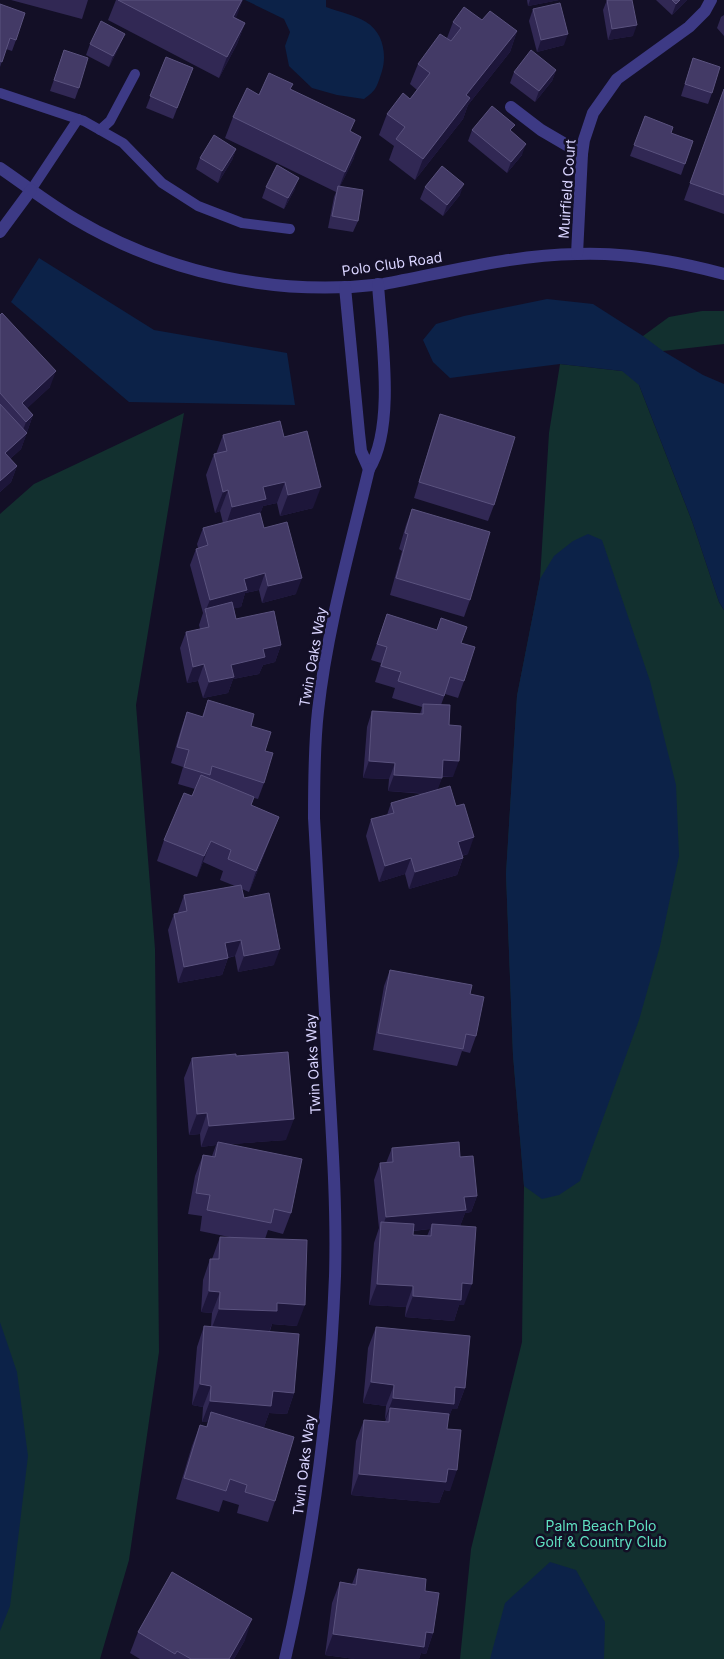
<svg xmlns="http://www.w3.org/2000/svg" width="724" height="1659" viewBox="0 0 724 1659" font-family="Inter,sans-serif">
	<style>
		.green { fill: #12302f }
		.water { fill: #0c2248 }
		.lines { fill: none; stroke-linecap: round; stroke-linejoin: round }
		.service { stroke: #3d3a85; stroke-width: 10 }
		.minor { stroke: #3d3a85; stroke-width: 12 }
		.wall { fill: #312854; fill-rule: evenodd }
		.shaded-wall { fill: #1d163a }
		.building { fill: #433a66; stroke: #5a527e }
		.labels { text-anchor: middle; stroke-width: 5; stroke-linejoin: round; paint-order: stroke }
		.street-label { font-size: 14px; fill: #d9d4ff; stroke: #130f26 }
		.park-label { font-size: 14px; fill: #5fe0c0; stroke: #130f26 }
	</style>
	<rect width="100%" height="100%" fill="#130f26"/>
	<!-- green -->
	<g class="green">
		<polygon points="702,311 724,311 724,344 663,351 639,385 692,521 719,602 724,610 724,1659 460,1659 471,1549 522,1342 524,1186 513,1055 506,874 517,696 540,579 549,433 560,364 622,371 643,336 669,317"/>
		<polygon points="184,413 136,705 155,949 159,1352 129,1560 100,1659 0,1659 0,514 34,484"/>
	</g>
	<!-- water -->
	<g class="water">
		<path d="M 245,0 L 326,0 L 326,7 C 339,12 355,15 366,22 C 383,32 387,54 382,71 C 377,86 377,90 364,99 L 337,95 L 312,88 L 289,66 L 285,46 L 290,32 L 284,19 Z"/>
		<polygon points="39,258 154,330 287,353 295,405 129,402 11,302"/>
		<polygon points="547,299 593,304 643,336 663,351 703,375 724,384 724,610 719,602 692,521 639,385 622,371 560,364 450,378 433,362 423,340 436,324 464,316"/>
		<polygon points="588,534 602,540 650,681 676,785 679,856 660,946 639,1020 580,1181 559,1195 542,1199 524,1186 513,1055 506,874 517,696 540,579 554,556 573,541"/>
		<polygon points="0,1322 17,1372 28,1456 10,1606 0,1631"/>
		<polygon points="550,1562 576,1570 605,1622 604,1659 490,1659 505,1603"/>
	</g>
	<g class="lines">
		<!-- service -->
		<g class="service">
			<polyline points="0,93 84,121 100,130 123,143 162,183 198,206 242,223 290,229"/>
			<polyline points="100,130 110,121 135,74"/>
			<polyline points="31,190 78,119"/>
		</g>
		<!-- minor -->
		<g class="minor">
			<polyline points="511,107 541,130 582,154"/>
			<path d="M 0,168 C 25,185 49,204 75,219 C 168,274 277,297 384,284 C 448,272 512,255 577,254 C 627,252 676,261 724,274"/>
			<polyline points="0,232 31,190"/>
			<polyline points="577,254 582,154 584,140 593,113 617,79 689,27 705,11 711,0"/>
			<path d="M 345,287 L 359,433 L 361,451 L 369,469 C 396,426 381,334 378,284"/>
			<path d="M 285,1659 C 314,1533 330,1405 335,1276 C 337,1207 332,1137 328,1068 C 323,984 319,901 314,818 C 314,782 314,746 318,711 C 327,629 350,549 369,469"/>
		</g>
	</g>
	<!-- wall -->
	<g class="wall">
		<polygon points="11,0 88,0 82,19"/>
		<polygon points="116,0 220,0 236,18 245,23 237,44 219,78 108,20"/>
		<polygon points="527,0 559,0 528,6"/>
		<polygon points="607,0 632,0 633,36 608,40 603,10"/>
		<polygon points="656,0 687,0 672,15"/>
		<polygon points="0,4 16,40 12,51 6,49 0,67"/>
		<polygon points="533,9 564,45 537,52 529,21"/>
		<polygon points="724,15 724,36 717,28 721,17"/>
		<polygon points="482,20 517,31 510,52 468,105 463,119 415,180 389,160 394,146 379,135 387,114 410,99 417,90 410,84 418,64 447,38 453,22"/>
		<polygon points="90,44 120,45 109,67 86,55"/>
		<polygon points="64,50 79,88 75,99 50,91"/>
		<polygon points="166,57 193,68 173,119 146,108"/>
		<polygon points="693,58 712,93 708,104 681,96"/>
		<polygon points="556,70 552,81 535,102 510,83 514,72"/>
		<polygon points="291,89 351,132 354,158 340,186 358,221 353,232 328,228 334,197 336,192 225,138 233,117 259,95"/>
		<polygon points="724,89 724,214 684,200"/>
		<polygon points="645,116 671,133 693,141 681,175 630,156"/>
		<polygon points="472,130 512,132 522,155 507,173 468,141"/>
		<polygon points="236,149 232,160 218,183 196,169 200,158"/>
		<polygon points="266,187 295,189 284,209 262,198"/>
		<polygon points="425,187 460,195 443,216 420,199"/>
		<polygon points="0,315 50,387 27,408 33,415 21,449 10,459 17,466 11,482 0,492"/>
		<polygon points="440,414 494,505 488,521 414,498 434,431"/>
		<polygon points="223,435 284,437 313,508 280,516 277,503 263,506 260,514 264,528 296,594 262,603 259,590 245,593 241,607 234,608 236,619 281,645 275,662 263,665 259,674 233,679 228,693 203,698 198,681 187,683 180,648 186,632 200,629 199,625 203,613 190,565 196,549 198,548 197,544 203,528 223,523 220,511 215,513 206,475 214,454 216,454"/>
		<polygon points="412,509 470,600 464,617 390,595 402,551 399,549 406,525"/>
		<polygon points="387,614 437,630 441,618 461,643 464,681 458,698 445,694 441,705 449,725 453,777 442,777 437,790 468,854 462,856 463,858 457,875 409,889 405,874 379,882 366,836 371,819 387,815 391,803 425,794 388,791 389,779 363,778 367,727 372,711 420,714 422,707 392,698 395,688 375,682 381,663 371,660"/>
		<polygon points="208,700 251,726 265,751 264,783 258,799 254,798 251,805 279,817 249,892 242,889 244,898 274,965 238,972 235,956 228,958 222,975 178,983 168,930 174,914 178,913 178,912 184,895 235,886 220,880 223,871 203,862 197,877 157,861 164,840 192,796 195,789 178,784 183,767 171,763 181,729 187,712 202,717"/>
		<polygon points="390,970 470,994 476,1036 470,1053 462,1051 457,1066 373,1050 384,986"/>
		<polygon points="236,1056 286,1140 230,1144 291,1213 283,1234 268,1230 265,1239 297,1326 272,1324 270,1331 294,1393 287,1414 269,1413 264,1427 259,1426 275,1501 268,1522 237,1513 239,1505 223,1500 219,1512 176,1499 192,1446 200,1425 206,1427 208,1422 202,1422 203,1407 192,1405 197,1347 204,1326 211,1326 212,1313 201,1312 203,1280 210,1259 212,1259 220,1237 234,1238 200,1231 202,1216 188,1214 195,1176 203,1155 212,1156 216,1145 201,1147 200,1134 189,1135 184,1078 192,1058"/>
		<path d="M 392,1148 L 460,1157 L 477,1196 L 471,1212 L 465,1213 L 460,1226 L 464,1305 L 459,1305 L 454,1321 L 405,1317 L 406,1307 L 369,1305 L 374,1243 L 379,1228 L 374,1180 L 380,1163 L 386,1163 ZM 430,1229 L 427,1236 L 413,1235 L 413,1231 Z"/>
		<polygon points="376,1327 465,1388 457,1409 452,1409 448,1418 447,1429 450,1491 444,1490 439,1503 351,1495 356,1441 364,1420 385,1422 386,1419 385,1419 386,1406 363,1403 368,1348"/>
		<polygon points="358,1569 425,1591 433,1633 426,1654 421,1653 419,1659 355,1659 325,1655 332,1603 340,1582 352,1584"/>
		<polygon points="138,1632 245,1640 234,1659 140,1659 130,1653"/>
	</g>
	<!-- shaded-wall -->
	<g class="shaded-wall">
		<polygon points="242,0 243,0 236,18 233,17"/>
		<polygon points="530,0 559,0 528,6"/>
		<polygon points="680,0 687,0 672,15 676,4"/>
		<polygon points="245,23 237,44 219,78 227,57"/>
		<polygon points="637,25 633,36 608,40 612,29"/>
		<polygon points="517,31 510,52 468,105 463,119 415,180 423,159 466,95"/>
		<polygon points="125,34 120,45 109,67 113,56"/>
		<polygon points="568,34 564,45 537,52 541,40"/>
		<polygon points="556,70 552,81 535,102 539,91"/>
		<polygon points="361,137 354,158 337,193 345,172"/>
		<polygon points="526,144 522,155 507,173 511,162"/>
		<polygon points="236,149 232,160 218,183 222,171"/>
		<polygon points="299,178 295,189 284,209 288,198"/>
		<polygon points="464,184 460,195 443,216 447,205"/>
		<polygon points="56,371 50,387 20,415 22,403"/>
		<polygon points="33,415 27,432 20,438 26,422"/>
		<polygon points="27,433 21,449 0,468 5,453"/>
		<polygon points="17,466 11,482 0,492 0,481"/>
		<polygon points="285,482 277,503 263,506 258,520 225,528 232,507 263,487"/>
		<polygon points="321,487 313,508 280,516 288,495"/>
		<polygon points="228,490 220,511 215,513 223,492"/>
		<polygon points="265,573 259,590 245,593 241,607 206,615 205,612 210,600 244,579"/>
		<polygon points="302,578 296,594 262,603 268,586"/>
		<polygon points="281,645 275,662 263,665 259,674 233,679 228,693 203,698 209,682 231,665 263,649"/>
		<polygon points="204,664 198,681 187,683 193,667"/>
		<polygon points="443,760 459,761 453,777 437,776"/>
		<polygon points="369,761 395,763 389,779 363,778"/>
		<polygon points="394,775 442,778 436,794 388,791"/>
		<polygon points="279,817 249,892 256,871"/>
		<polygon points="474,837 468,854 452,858 458,842"/>
		<polygon points="211,841 203,862 197,877 204,856"/>
		<polygon points="411,858 405,874 379,882 385,866"/>
		<polygon points="463,858 457,875 409,889 415,872"/>
		<polygon points="241,940 235,956 219,959 225,943"/>
		<polygon points="280,949 274,965 238,972 244,956"/>
		<polygon points="228,958 222,975 178,983 184,967"/>
		<polygon points="207,1113 200,1134 189,1135 197,1114"/>
		<polygon points="294,1119 286,1140 217,1145 218,1142 216,1145 201,1147 209,1126"/>
		<polygon points="477,1196 471,1212 465,1213 460,1226 432,1224 430,1229 380,1234 381,1231 386,1217 464,1197"/>
		<polygon points="462,1283 472,1284 464,1305 459,1305 454,1321 405,1317 413,1296"/>
		<polygon points="377,1284 413,1286 406,1307 369,1305"/>
		<polygon points="209,1291 220,1292 212,1313 201,1312"/>
		<polygon points="277,1303 305,1305 297,1326 272,1324 269,1332 211,1330 219,1309"/>
		<polygon points="371,1382 394,1385 386,1406 363,1403"/>
		<polygon points="200,1384 211,1386 203,1407 192,1405"/>
		<polygon points="455,1387 465,1388 457,1409 452,1409 446,1425 390,1408 386,1419 385,1419 393,1398"/>
		<polygon points="273,1391 294,1393 287,1414 269,1413 264,1427 208,1422 211,1412 208,1422 202,1422 210,1401"/>
		<polygon points="448,1469 457,1470 450,1491 444,1490 439,1503 351,1495 359,1474"/>
		<polygon points="252,1619 245,1640 234,1659 229,1659"/>
		<polygon points="426,1632 433,1633 426,1654 421,1653 419,1659 355,1659 325,1655 333,1634"/>
	</g>
	<!-- building -->
	<g class="building">
		<polygon points="118,0 242,0 233,17 245,23 227,57"/>
		<polygon points="607,0 632,0 637,25 612,29"/>
		<polygon points="672,0 680,0 676,4"/>
		<polygon points="560,3 568,34 541,40 533,9"/>
		<polygon points="0,4 25,13 16,40 10,38 2,62 0,61"/>
		<polygon points="464,7 482,20 490,11 517,31 466,95 470,98 423,159 396,139 405,127 387,114 403,93 410,99 430,73 418,64 440,34 451,41 461,28 453,22"/>
		<polygon points="101,21 125,34 113,56 90,44"/>
		<polygon points="64,50 88,58 79,88 54,80"/>
		<polygon points="531,50 556,70 539,91 514,72"/>
		<polygon points="166,57 193,68 177,108 150,96"/>
		<polygon points="693,58 720,67 712,93 685,84"/>
		<polygon points="269,73 293,84 290,89 355,120 350,131 361,137 345,172 233,117 247,88 259,95"/>
		<polygon points="724,89 724,195 690,183"/>
		<polygon points="492,106 515,125 510,130 526,144 511,162 472,130"/>
		<polygon points="645,116 673,127 671,133 693,141 685,164 634,145"/>
		<polygon points="214,135 236,149 222,171 200,158"/>
		<polygon points="277,165 299,178 288,198 266,187"/>
		<polygon points="442,166 464,184 447,205 425,187"/>
		<polygon points="338,186 363,190 358,221 332,216"/>
		<polygon points="2,313 56,371 22,403 33,415 26,422 0,393 0,315"/>
		<polygon points="0,404 27,433 5,453 17,466 0,481"/>
		<polygon points="440,414 515,437 494,505 419,482"/>
		<polygon points="280,421 284,437 307,431 321,487 288,495 285,482 263,487 266,499 232,507 228,490 223,492 214,454 227,451 223,435"/>
		<polygon points="412,509 490,532 470,600 396,578 408,534 405,533"/>
		<polygon points="260,513 264,528 287,522 302,578 268,586 265,573 244,579 247,590 210,600 196,549 208,545 203,528"/>
		<polygon points="232,602 236,619 274,611 281,645 263,649 265,657 231,665 234,677 209,682 204,664 193,667 186,632 209,627 205,609"/>
		<polygon points="387,614 437,630 441,618 467,627 461,643 475,647 464,681 450,677 444,696 398,681 401,672 381,666 387,647 377,644"/>
		<polygon points="208,700 254,714 251,726 271,732 265,751 273,753 264,783 212,766 210,775 184,767 189,750 177,747 187,712 203,717"/>
		<polygon points="423,704 450,705 449,725 461,726 459,761 443,760 442,778 394,775 395,763 369,761 372,711 423,714"/>
		<polygon points="201,775 254,797 251,805 279,817 256,871 228,859 231,850 211,841 204,856 164,840 184,793 192,796"/>
		<polygon points="450,786 456,806 464,804 474,837 458,842 463,858 415,872 411,858 385,866 371,819 394,813 391,803"/>
		<polygon points="241,885 244,898 269,893 280,949 244,956 241,940 225,943 228,958 184,967 174,914 187,911 184,895"/>
		<polygon points="390,970 472,985 470,994 484,997 476,1036 466,1034 463,1049 378,1033"/>
		<polygon points="288,1052 294,1119 209,1126 207,1113 197,1114 192,1058 236,1054 236,1056"/>
		<polygon points="218,1142 302,1159 291,1213 274,1209 271,1223 207,1210 210,1195 196,1193 203,1155 215,1157"/>
		<polygon points="459,1142 460,1157 473,1156 477,1196 464,1197 466,1210 386,1217 380,1163 393,1162 392,1148"/>
		<polygon points="381,1222 414,1224 413,1235 431,1236 432,1224 476,1227 472,1284 462,1283 461,1300 413,1296 413,1286 377,1284"/>
		<polygon points="220,1237 307,1240 305,1305 277,1303 277,1311 219,1309 220,1292 209,1291 210,1259 219,1259"/>
		<polygon points="204,1326 299,1334 294,1393 273,1391 271,1406 210,1401 211,1386 200,1384"/>
		<polygon points="376,1327 470,1336 465,1388 455,1387 454,1404 393,1398 394,1385 371,1382"/>
		<polygon points="390,1408 449,1414 447,1429 461,1430 457,1470 448,1469 446,1482 359,1474 364,1420 389,1422"/>
		<polygon points="211,1412 294,1437 275,1501 245,1492 247,1485 230,1479 226,1491 184,1478 200,1425 207,1427"/>
		<polygon points="358,1569 426,1579 425,1591 439,1593 433,1633 426,1632 424,1647 333,1634 340,1582 356,1585"/>
		<polygon points="172,1572 252,1619 229,1659 191,1659 177,1651 175,1654 138,1632"/>
	</g>
	<g class="labels">
		<!-- street labels -->
		<g class="street-label">
			<text transform="translate(567 189) rotate(-86)" y="5">Muirfield Court</text>
			<text transform="translate(392 264) rotate(-8)" y="5">Polo Club Road</text>
			<text transform="translate(313 657) rotate(-80)" y="5">Twin Oaks Way</text>
			<text transform="translate(313 1064) rotate(-93)" y="5">Twin Oaks Way</text>
			<text transform="translate(304 1465) rotate(-83)" y="5">Twin Oaks Way</text>
		</g>
		<!-- park labels -->
		<g class="park-label">
			<text x="601" y="1531">Palm Beach Polo<tspan x="601" dy="16">Golf &amp; Country Club</tspan></text>
		</g>
	</g>
</svg>
